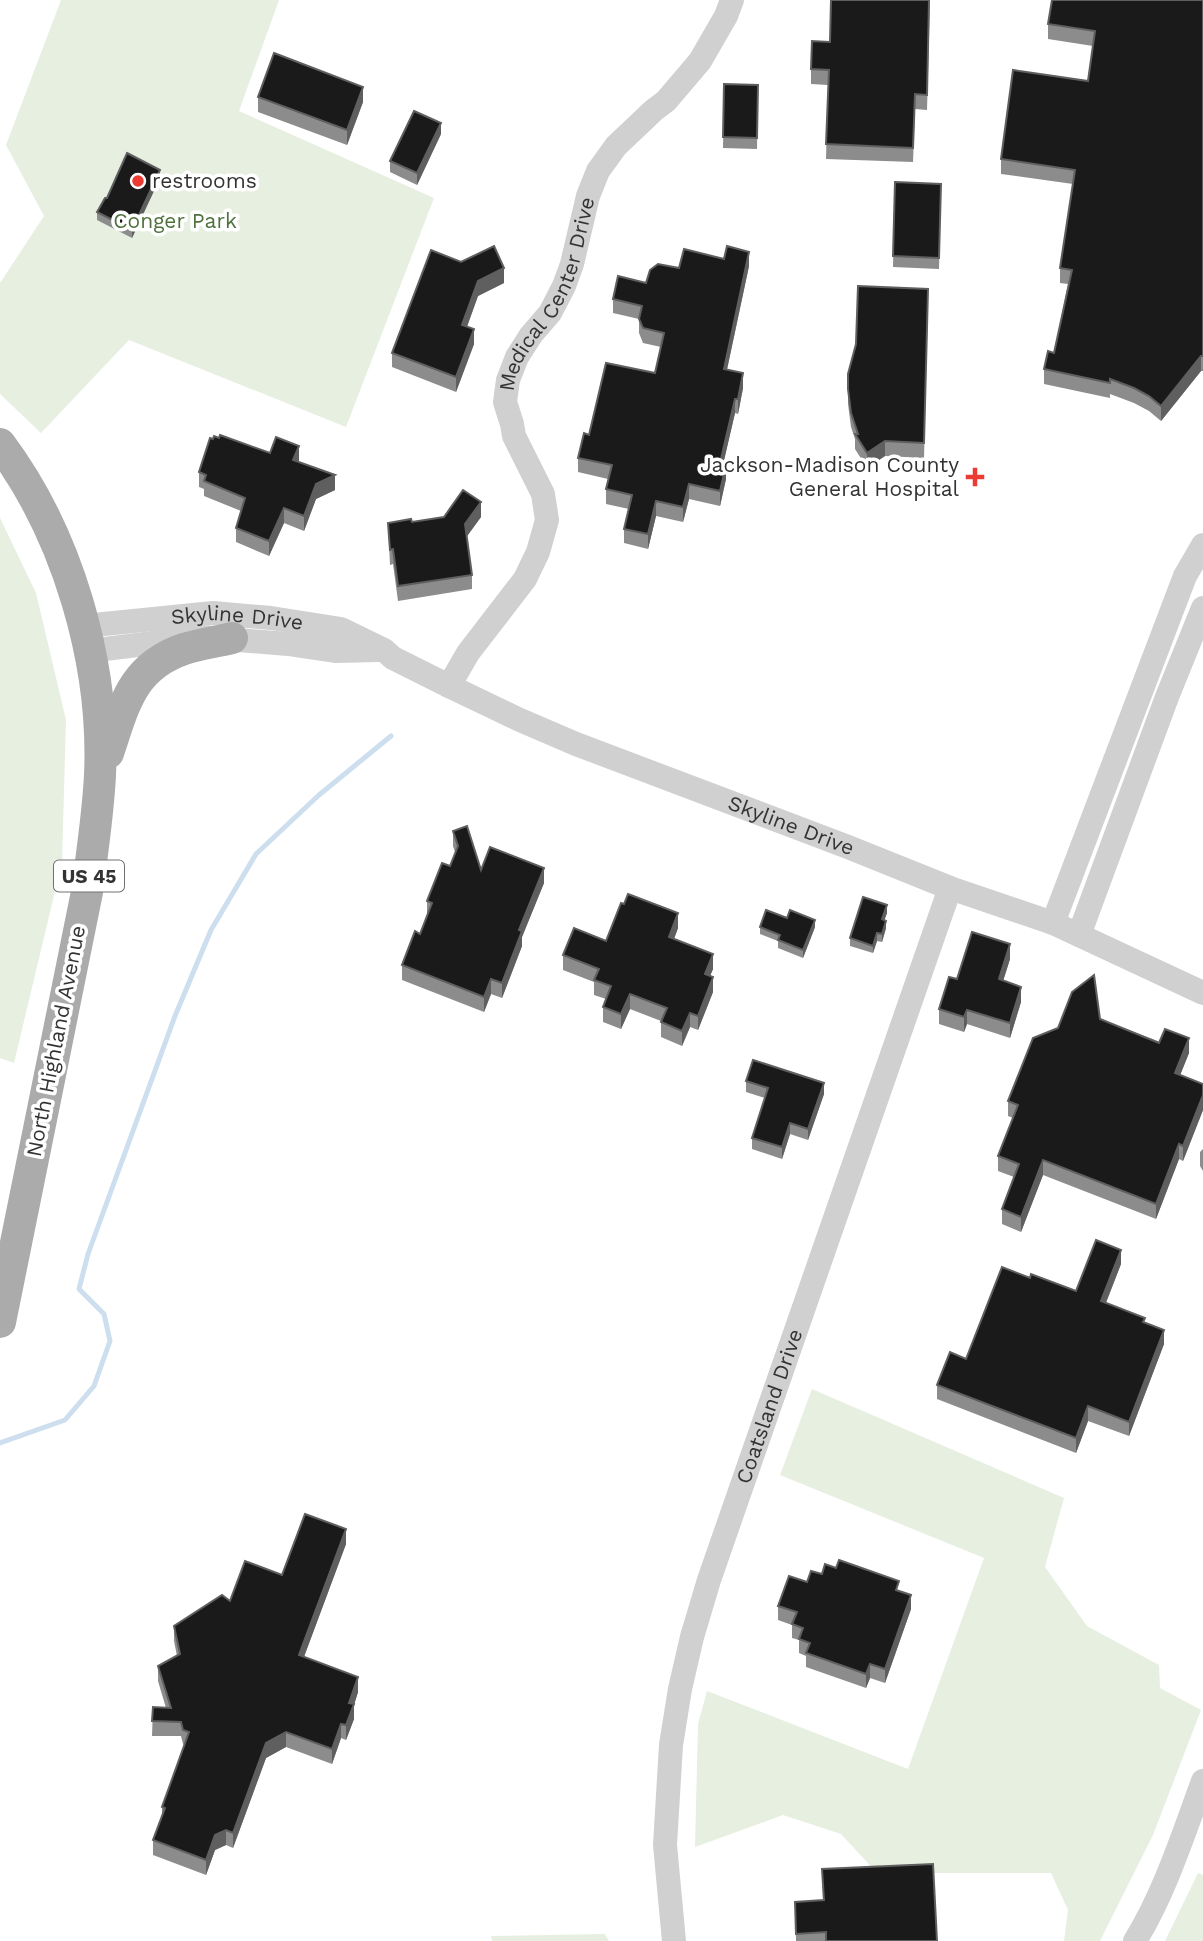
<svg xmlns="http://www.w3.org/2000/svg" width="1203" height="1941" viewBox="0 0 1203 1941" font-family="'Work Sans',sans-serif">
	<style>
		.green { fill: #e7efe1 }
		.lines { fill: none; stroke-linecap: round; stroke-linejoin: round }
		.stream { stroke: #cddeef; stroke-width: 5 }
		.minor { stroke: #d0d0d0; stroke-width: 24 }
		.major { stroke: #ababab; stroke-width: 32 }
		.wall { fill: #8c8c8c }
		.shaded-wall { fill: #5f5f5f }
		.building { fill: #1a1a1a; stroke: #5f5f5f; stroke-width: 2 }
		.poi-dot { fill: #ec3b32; stroke: #fff; stroke-width: 2.5 }
		.labels { text-anchor: middle; stroke-width: 7; stroke-linejoin: round; paint-order: stroke }
		.shield { fill: #fff; stroke: #707070; stroke-width: 2 }
		.shield-label { font-size: 19px; font-weight: bold; fill: #333 }
		.poi-label { font-size: 21px; fill: #333; stroke: #fff; text-anchor: start }
		.park-label { font-size: 21px; fill: #4f713d; stroke: #fff }
		.street-label { font-size: 21px; fill: #333; stroke: #fff }
	</style>
	<rect width="100%" height="100%" fill="#fff"/>
	<!-- green -->
	<g class="green">
		<polygon points="61,0 279,0 239,111 434,198 346,427 129,340 41,433 0,394 0,283 44,216 6,145"/>
		<polygon points="0,518 36,593 66,720 62,862 14,1063 0,1058"/>
		<polygon points="812,1389 1064,1498 1045,1567 1087,1626 1159,1665 1160,1688 1201,1710 1153,1835 1100,1941 1064,1941 1068,1910 1051,1873 877,1873 841,1834 783,1815 695,1847 698,1724 707,1691 908,1769 984,1558 780,1475"/>
		<polygon points="1198,1873 1203,1875 1203,1941 1165,1941"/>
		<polygon points="605,1934 609,1941 492,1941 491,1936"/>
	</g>
	<g class="lines">
		<!-- stream -->
		<polyline class="stream" points="0,1443 65,1420 94,1386 110,1341 104,1314 79,1289 88,1254 175,1016 211,930 256,854 319,795 391,736"/>
		<!-- minor -->
		<g class="minor">
			<path id="s1" d="M 84,626 L 213,613 L 271,618 L 341,629 L 384,650 L 393,658 L 449,686 L 520,720 L 576,744 L 848,847 L 950,888 L 1053,923 L 1203,993"/>
			<polyline points="89,651 201,637 288,644 335,651 379,650"/>
			<path id="s2" d="M 449,686 L 468,653 L 525,579 L 538,552 L 547,520 L 543,494 L 514,436 L 512,424 L 505,402 L 508,380 L 517,357 L 531,335 L 550,313 L 564,286 L 572,264 L 588,196 L 598,171 L 616,146 L 654,110 L 666,101 L 700,61 L 726,16 L 732,0"/>
			<polyline points="1053,923 1185,576 1203,545"/>
			<polyline points="1079,935 1167,697 1203,608"/>
			<path id="s3" d="M 674,1941 L 665,1845 L 671,1745 L 680,1689 L 692,1637 L 709,1580 L 950,888"/>
			<path d="M 1135,1941 C 1165,1892 1183,1835 1203,1781"/>
		</g>
		<!-- major -->
		<g class="major">
			<path d="M 0,444 C 68,535 105,663 100,775 C 98,815 92,853 87,892 L 0,1322"/>
			<path d="M 108,753 C 124,706 131,667 184,649 C 199,644 216,642 232,638"/>
		</g>
	</g>
	<!-- wall -->
	<g class="wall">
		<polygon points="930,0 927,110 915,109 913,162 826,159 828,85 811,84 811,69 830,42"/>
		<polygon points="1203,0 1203,371 1201,371 1161,421 1149,411 1134,403 1110,394 1110,398 1044,384 1044,369 1054,353 1068,284 1060,283 1060,268 1073,184 1001,174 1001,159 1088,81 1093,46 1048,39 1048,24"/>
		<polygon points="724,84 758,85 757,149 723,148"/>
		<polygon points="258,97 363,102 347,145 258,112"/>
		<polygon points="441,134 417,185 390,172 390,161"/>
		<polygon points="160,178 132,238 97,220 97,212 107,198"/>
		<polygon points="895,182 941,184 939,269 893,267"/>
		<polygon points="431,250 504,283 478,296 467,327 474,344 456,392 392,367 392,353"/>
		<polygon points="749,266 727,370 743,388 738,414 735,413 723,464 726,479 720,506 689,499 683,522 656,516 648,549 624,543 624,529 629,509 606,504 606,489 608,479 578,472 578,458 589,435 655,373 661,347 643,343 639,333 639,319 613,313 613,299 679,268"/>
		<polygon points="928,303 924,458 885,456 867,468 855,449 855,439 851,427 848,404 848,374"/>
		<polygon points="219,438 298,462 335,490 316,499 304,531 284,523 269,556 236,542 236,528 241,511 204,496 204,489 199,487 199,472 213,439"/>
		<polygon points="481,517 467,536 472,575 472,589 398,601 393,564 390,565 388,523"/>
		<polygon points="453,831 481,870 544,883 522,937 522,946 502,998 491,994 484,1012 402,980 402,965 420,934 427,915 427,901 450,866 455,852 453,846"/>
		<polygon points="887,913 884,920 886,928 882,942 877,941 873,953 850,946 850,938"/>
		<polygon points="787,918 815,927 803,958 778,948 778,941 760,934 760,927"/>
		<polygon points="678,928 674,939 713,969 710,976 713,992 698,1030 690,1027 682,1046 661,1037 661,1021 630,1009 621,1029 603,1022 603,1007 606,999 594,995 594,982 563,970 563,955 606,941"/>
		<polygon points="1010,959 1003,981 1021,1002 1010,1038 967,1024 964,1032 939,1024 939,1009 957,979"/>
		<polygon points="1100,1019 1189,1053 1180,1075 1203,1084 1203,1110 1183,1161 1179,1159 1156,1219 1043,1175 1021,1232 1002,1224 1002,1209 1014,1177 998,1171 998,1156 1013,1118 1008,1116 1008,1101"/>
		<polygon points="746,1081 824,1094 808,1140 790,1134 782,1159 752,1149 752,1138 765,1098 746,1092"/>
		<polygon points="1203,1149 1203,1171 1200,1166 1200,1152"/>
		<polygon points="1121,1264 1106,1303 1145,1323 1164,1344 1129,1436 1088,1421 1076,1453 937,1399 937,1385 966,1359 1030,1278 1076,1291"/>
		<polygon points="346,1544 304,1657 358,1692 354,1705 354,1719 346,1740 341,1738 332,1764 286,1747 266,1758 233,1848 226,1845 215,1850 206,1875 153,1855 153,1840 162,1817 162,1807 184,1745 183,1744 181,1736 152,1736 153,1707 166,1708 158,1681 158,1666 177,1656 174,1641 174,1626 230,1601"/>
		<polygon points="822,1574 899,1591 911,1609 885,1683 870,1678 866,1688 806,1667 806,1656 799,1653 799,1640 792,1638 792,1625 778,1620 778,1606 807,1582"/>
		<polygon points="822,1869 937,1941 796,1941 795,1902 823,1900"/>
	</g>
	<!-- shaded-wall -->
	<g class="shaded-wall">
		<polygon points="363,87 363,102 347,145 347,130"/>
		<polygon points="441,123 441,134 417,185 417,173"/>
		<polygon points="160,170 160,178 132,238 132,230"/>
		<polygon points="749,252 749,266 724,383 724,369"/>
		<polygon points="504,268 504,283 478,296 462,340 462,325 478,281"/>
		<polygon points="474,329 474,344 456,392 456,377"/>
		<polygon points="1201,356 1201,371 1161,421 1161,406"/>
		<polygon points="743,373 743,388 738,414 738,399"/>
		<polygon points="735,399 735,413 720,478 720,463"/>
		<polygon points="885,441 885,456 867,468 867,453"/>
		<polygon points="299,446 299,461 293,475 293,460"/>
		<polygon points="726,465 726,479 720,506 720,491"/>
		<polygon points="335,475 335,490 316,499 304,531 304,516 316,484"/>
		<polygon points="689,484 689,499 683,522 683,507"/>
		<polygon points="656,501 656,516 648,549 648,534"/>
		<polygon points="481,502 481,517 465,539 465,524"/>
		<polygon points="284,508 284,523 269,556 269,541"/>
		<polygon points="544,868 544,883 522,937 522,946 502,998 502,983 519,930"/>
		<polygon points="887,905 887,913 882,927 882,919"/>
		<polygon points="678,913 678,928 669,952 669,937"/>
		<polygon points="815,920 815,927 803,958 803,950"/>
		<polygon points="886,921 886,928 882,942 882,934"/>
		<polygon points="877,933 877,941 873,953 873,946"/>
		<polygon points="1010,944 1010,959 999,994 999,979"/>
		<polygon points="713,954 713,969 705,988 705,974"/>
		<polygon points="713,977 713,992 698,1030 698,1016"/>
		<polygon points="491,979 491,994 484,1012 484,997"/>
		<polygon points="1021,987 1021,1002 1010,1038 1010,1023"/>
		<polygon points="630,994 630,1009 621,1029 621,1014"/>
		<polygon points="967,1010 967,1024 964,1032 964,1017"/>
		<polygon points="690,1013 690,1027 682,1046 682,1031"/>
		<polygon points="1189,1038 1189,1053 1175,1088 1175,1073"/>
		<polygon points="824,1083 824,1094 808,1140 808,1129"/>
		<polygon points="1203,1095 1203,1110 1183,1161 1183,1146"/>
		<polygon points="790,1123 790,1134 782,1159 782,1147"/>
		<polygon points="1179,1144 1179,1159 1156,1219 1156,1204"/>
		<polygon points="1043,1160 1043,1175 1021,1232 1021,1217"/>
		<polygon points="1121,1250 1121,1264 1101,1315 1101,1301"/>
		<polygon points="1164,1330 1164,1344 1129,1436 1129,1422"/>
		<polygon points="1088,1406 1088,1421 1076,1453 1076,1438"/>
		<polygon points="346,1529 346,1544 299,1670 299,1655"/>
		<polygon points="911,1595 911,1609 885,1683 885,1669"/>
		<polygon points="870,1664 870,1678 866,1688 866,1674"/>
		<polygon points="358,1677 358,1692 354,1705 354,1719 346,1740 346,1725 349,1703"/>
		<polygon points="341,1724 341,1738 332,1764 332,1749"/>
		<polygon points="286,1732 286,1747 266,1758 233,1848 233,1833 266,1743"/>
		<polygon points="226,1830 226,1845 215,1850 206,1875 206,1860 215,1835"/>
	</g>
	<!-- building -->
	<g class="building">
		<polygon points="831,0 929,0 927,95 915,94 913,148 826,144 829,70 811,69 812,41 830,42"/>
		<polygon points="1052,0 1203,0 1203,356 1201,356 1161,406 1149,396 1134,388 1110,379 1110,383 1044,369 1048,351 1054,353 1072,270 1060,268 1075,170 1001,159 1013,70 1088,81 1095,31 1048,24"/>
		<polygon points="274,53 363,87 347,130 258,97"/>
		<polygon points="724,84 758,85 757,138 723,137"/>
		<polygon points="414,111 441,123 417,173 390,161"/>
		<polygon points="127,153 160,170 132,230 97,212 105,198 107,198"/>
		<polygon points="895,182 941,184 939,258 893,256"/>
		<polygon points="494,246 504,268 478,281 462,325 474,329 456,377 392,353 431,250 461,262"/>
		<polygon points="727,246 749,252 724,369 743,373 738,399 735,399 720,463 726,465 720,491 689,484 683,507 656,501 648,534 624,529 632,495 606,489 612,465 578,458 584,433 589,435 606,363 655,373 664,333 643,328 639,319 642,306 613,299 618,276 646,283 650,270 658,264 679,268 684,249 724,259"/>
		<polygon points="858,286 928,289 924,443 885,441 867,453 855,434 858,434 851,413 848,389 848,374 856,344"/>
		<polygon points="220,435 270,453 276,437 299,446 293,460 335,475 316,484 304,516 284,508 269,541 236,528 245,498 204,481 206,475 199,472 210,438 213,439 214,436 219,438"/>
		<polygon points="463,490 481,502 465,524 472,575 398,586 393,549 390,550 388,523 411,519 412,522 444,517"/>
		<polygon points="467,826 481,870 490,847 544,868 519,930 522,931 502,983 491,979 484,997 402,965 415,931 420,934 432,903 427,901 442,863 450,866 458,846 453,831"/>
		<polygon points="628,894 678,913 669,937 713,954 705,974 713,977 698,1016 690,1013 682,1031 661,1022 667,1008 630,994 621,1014 603,1007 611,986 594,980 599,969 563,955 574,928 606,941 621,903 624,904"/>
		<polygon points="863,897 887,905 882,919 886,921 882,934 877,933 873,946 850,938"/>
		<polygon points="766,910 787,918 790,910 815,920 803,950 778,940 780,935 760,927"/>
		<polygon points="972,932 1010,944 999,979 1021,987 1010,1023 967,1010 964,1017 939,1009 949,977 957,979"/>
		<polygon points="1094,975 1100,1019 1159,1043 1165,1029 1189,1038 1175,1073 1203,1084 1203,1095 1183,1146 1179,1144 1156,1204 1043,1160 1021,1217 1002,1209 1019,1164 998,1156 1018,1105 1008,1101 1033,1038 1058,1028 1072,992"/>
		<polygon points="753,1060 824,1083 808,1129 790,1123 782,1147 752,1138 768,1088 746,1081"/>
		<polygon points="1096,1240 1121,1250 1101,1301 1145,1318 1143,1322 1164,1330 1129,1422 1088,1406 1076,1438 937,1385 950,1352 966,1359 1002,1267 1030,1278 1031,1274 1076,1291"/>
		<polygon points="305,1514 346,1529 299,1655 358,1677 349,1703 354,1704 346,1725 341,1724 332,1749 286,1732 266,1743 233,1833 226,1830 215,1835 206,1860 153,1840 165,1808 162,1807 189,1732 183,1730 181,1722 152,1721 153,1707 171,1708 158,1666 180,1654 174,1626 222,1595 230,1601 245,1561 282,1575"/>
		<polygon points="839,1560 899,1581 896,1590 911,1595 885,1669 870,1664 866,1674 806,1653 810,1643 799,1639 803,1628 792,1624 797,1612 778,1606 789,1576 807,1582 811,1571 822,1574 825,1564 836,1568"/>
		<polygon points="933,1864 937,1941 826,1941 826,1932 796,1934 795,1902 824,1900 822,1869"/>
	</g>
	<!-- markers -->
	<g class="poi-dot">
		<circle cx="138" cy="181" r="7"/>
		<path d="M971.5 466.5h7v7h7v7h-7v7h-7v-7h-7v-7h7z"/>
	</g>
	<g class="labels">
		<!-- shield labels -->
		<rect class="shield" x="54" y="860.5" width="70" height="31" rx="5"/>
		<g class="shield-label">
			<text x="89" y="883">US 45</text>
		</g>
		<!-- poi labels -->
		<g class="poi-label">
			<text x="152" y="188">restrooms</text>
			<text x="959" y="472" text-anchor="end">Jackson-Madison County<tspan x="959" dy="24">General Hospital</tspan></text>
		</g>
		<!-- park labels -->
		<g class="park-label">
			<text x="175" y="228">Conger Park</text>
		</g>
		<!-- street labels -->
		<g class="street-label">
			<text dy="7" stroke="none"><textPath href="#s2" startOffset="439">Medical Center Drive</textPath></text>
			<text dy="7" stroke="none"><textPath href="#s1" startOffset="154">Skyline Drive</textPath></text>
			<text dy="7" stroke="none"><textPath href="#s1" startOffset="751">Skyline Drive</textPath></text>
			<text transform="translate(56 1041) rotate(-79)" y="7">North Highland Avenue</text>
			<text dy="7" stroke="none"><textPath href="#s3" startOffset="550">Coatsland Drive</textPath></text>
		</g>
	</g>
</svg>
